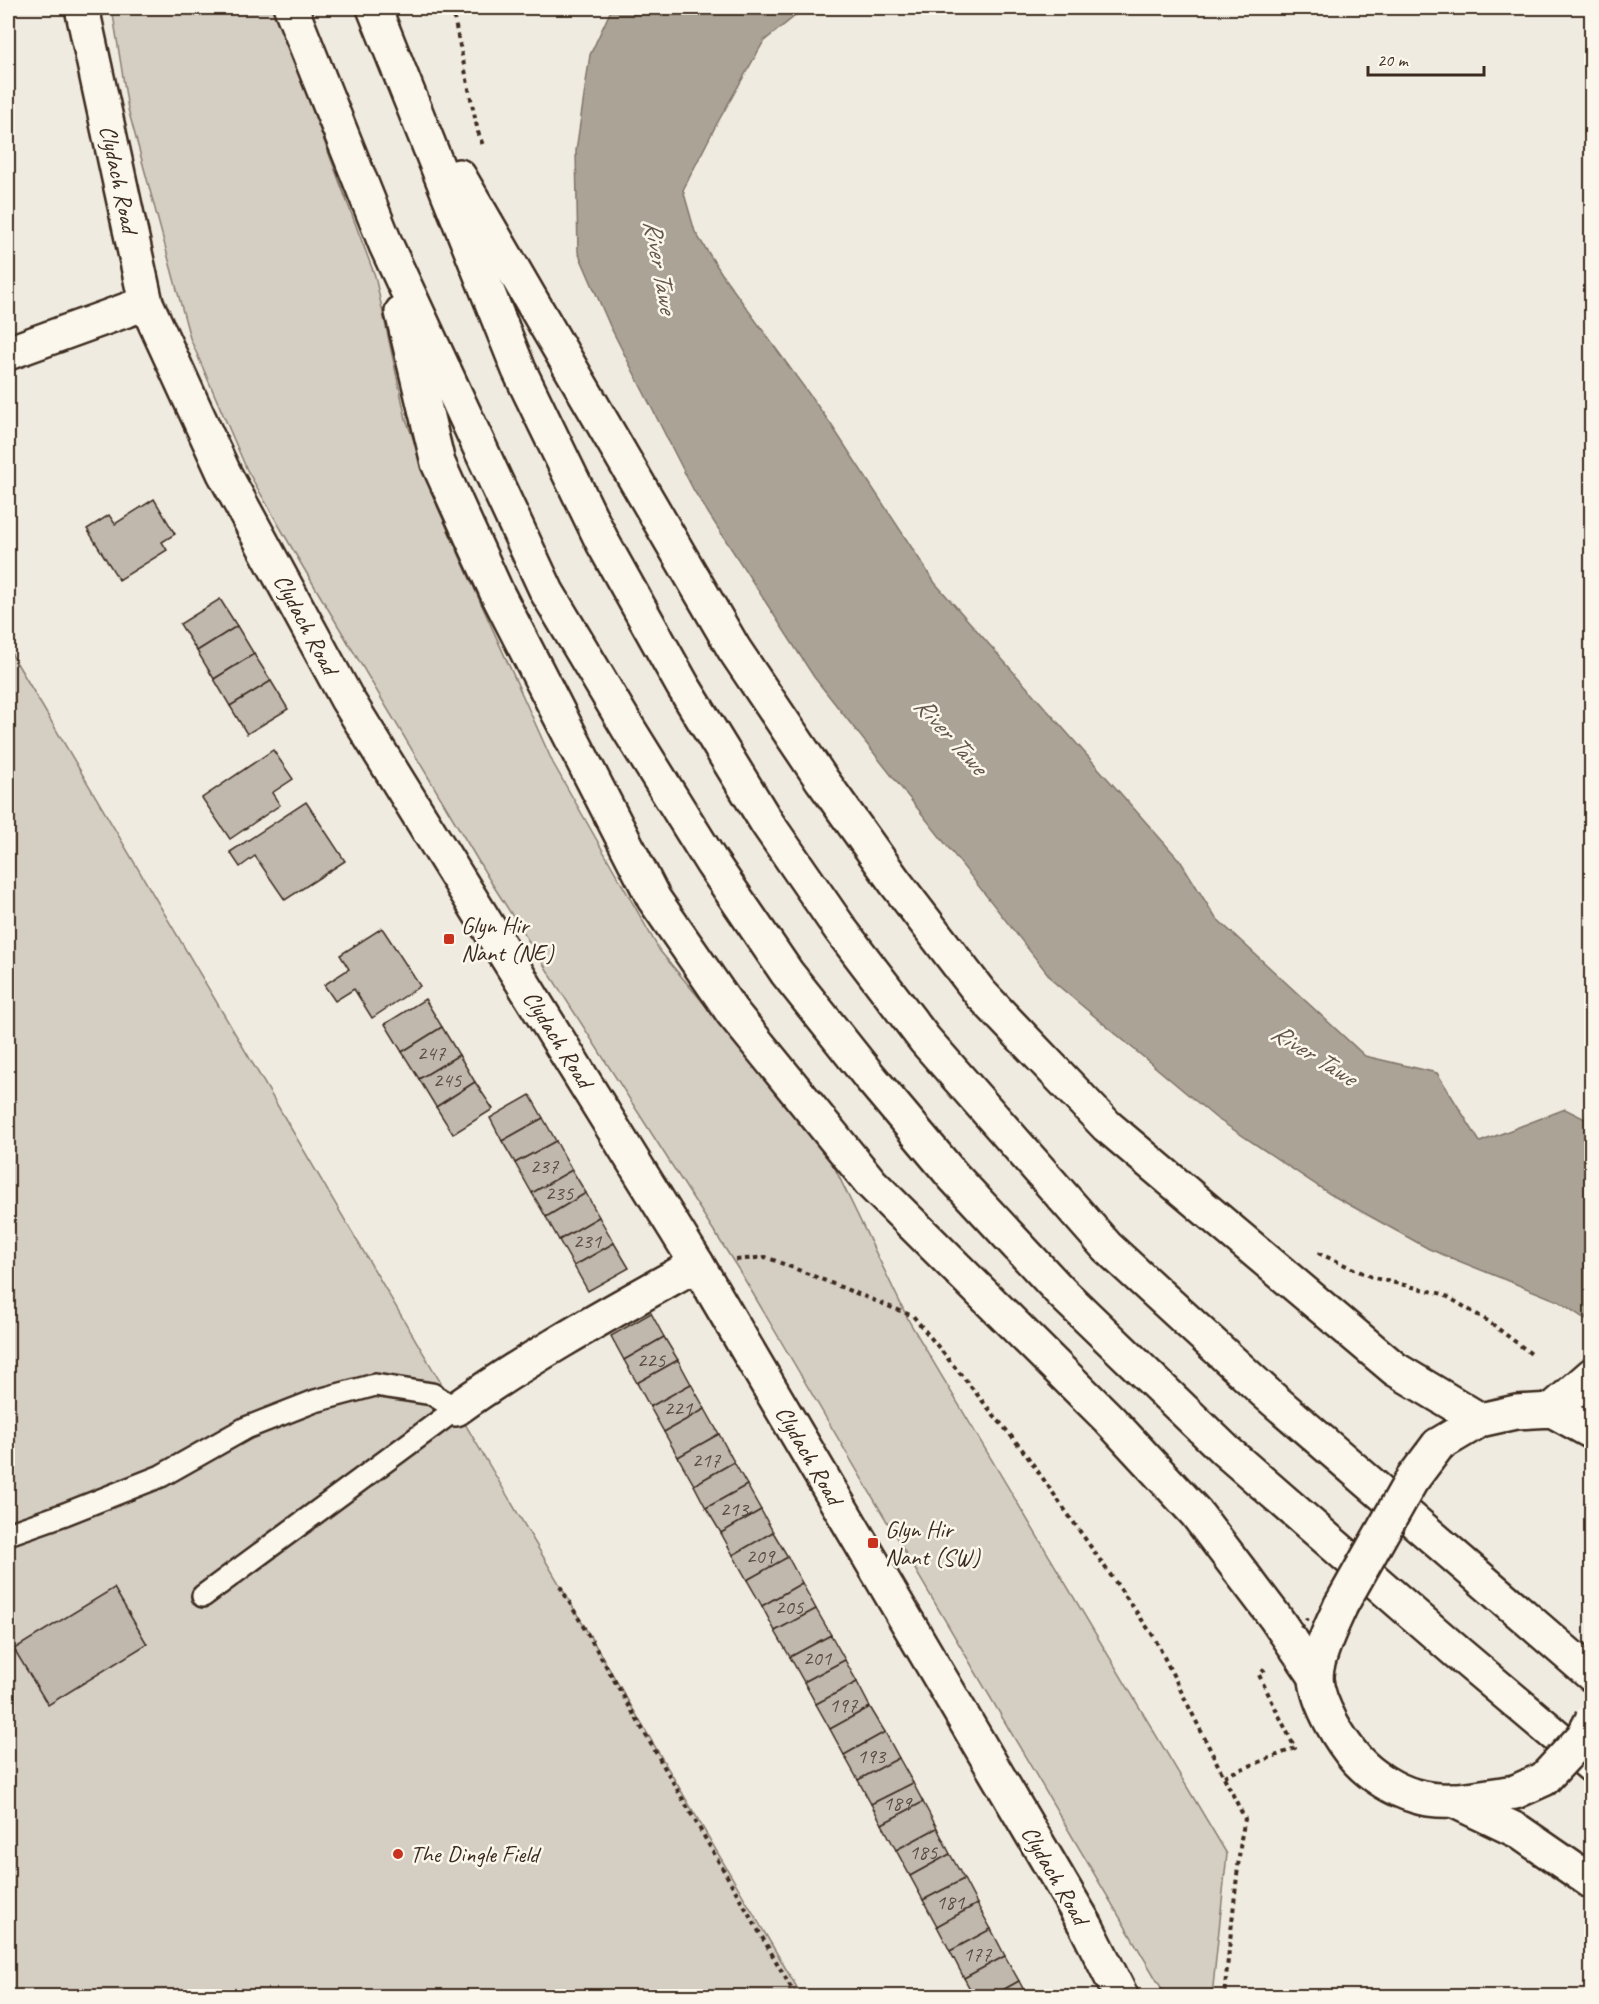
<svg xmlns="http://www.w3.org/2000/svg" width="1599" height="2004" viewBox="0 0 1599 2004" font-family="Caveat,sans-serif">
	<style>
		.green { fill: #d5cec3; stroke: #887c70; stroke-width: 1.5 }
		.water { fill: #aca397; stroke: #7f7367; stroke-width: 1.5 }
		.building { fill: #c0b8ad; stroke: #3b2a1e; stroke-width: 1.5 }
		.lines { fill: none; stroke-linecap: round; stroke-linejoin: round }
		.lane-casing { stroke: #3b2a1e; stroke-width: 26 }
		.street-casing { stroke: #3b2a1e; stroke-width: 38 }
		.secondary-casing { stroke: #3b2a1e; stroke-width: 38 }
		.primary-casing { stroke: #3b2a1e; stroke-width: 38 }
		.path { stroke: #3b2a1e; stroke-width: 4; stroke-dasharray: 4.5 4.5; stroke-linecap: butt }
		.lane { stroke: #fbf7ec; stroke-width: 21 }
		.street { stroke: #fbf7ec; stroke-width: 33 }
		.secondary { stroke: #fbf7ec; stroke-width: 33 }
		.primary { stroke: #fbf7ec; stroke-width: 33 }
		.secondary-bridge-casing { stroke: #3b2a1e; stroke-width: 38; stroke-linecap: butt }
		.path-bridge { stroke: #3b2a1e; stroke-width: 4; stroke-dasharray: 4.5 4.5; stroke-linecap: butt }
		.secondary-bridge { stroke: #fbf7ec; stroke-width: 33 }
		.poi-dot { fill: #c8321e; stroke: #fbf7ec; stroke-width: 2 }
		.labels { text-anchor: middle; stroke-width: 5; stroke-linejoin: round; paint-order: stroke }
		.number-label { font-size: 21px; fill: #5c4e42 }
		.street-label { font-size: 24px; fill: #3b2a1e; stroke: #fbf7ec }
		.poi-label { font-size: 24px; fill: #3b2a1e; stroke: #fbf7ec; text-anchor: start }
		.water-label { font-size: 26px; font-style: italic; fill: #635448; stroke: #fbf7ec }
	</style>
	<rect width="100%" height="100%" fill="#f0ebe0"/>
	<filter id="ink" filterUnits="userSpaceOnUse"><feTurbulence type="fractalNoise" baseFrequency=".0167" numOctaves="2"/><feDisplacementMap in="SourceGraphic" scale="12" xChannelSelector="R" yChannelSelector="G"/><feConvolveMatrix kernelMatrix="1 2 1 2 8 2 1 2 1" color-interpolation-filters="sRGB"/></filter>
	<g filter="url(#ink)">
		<!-- green -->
		<g class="green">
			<polygon points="112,8 274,8 375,276 406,419 438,508 553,763 660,951 825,1148 910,1323 1227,1854 1212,1996 1166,1996 742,1275 489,879 300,562 247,470 190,338 128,109"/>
			<polygon points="8,648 802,1996 8,1996"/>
		</g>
		<!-- water -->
		<polygon class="water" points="612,8 805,8 764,41 715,127 683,190 695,232 724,277 830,423 935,583 1181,862 1215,917 1365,1056 1437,1073 1480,1142 1565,1109 1591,1122 1591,1323 1558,1301 1429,1249 1330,1194 1216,1118 1055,983 814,677 694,491 610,326 578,252 576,151 590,55"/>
		<!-- building -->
		<g class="building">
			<polygon points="154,499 175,534 162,542 167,550 119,580 87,529 109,515 115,524"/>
			<polygon points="220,599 237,626 197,651 180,624"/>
			<polygon points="237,626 254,654 214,679 197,651"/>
			<polygon points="254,654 271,681 230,706 214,679"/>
			<polygon points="271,681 288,709 247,734 230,706"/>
			<polygon points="273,750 293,779 272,793 280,805 230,839 202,798"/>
			<polygon points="306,802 345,861 285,900 255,856 240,867 230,852"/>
			<polygon points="382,928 420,986 372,1018 354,989 335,1001 324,985 349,969 340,955"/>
			<polygon points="425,999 442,1027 402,1052 385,1024"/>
			<polygon points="442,1027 459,1055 419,1079 402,1052"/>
			<polygon points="459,1055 475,1082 436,1107 419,1079"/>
			<polygon points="475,1082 493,1109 453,1134 436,1107"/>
			<polygon points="530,1095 543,1118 502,1141 490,1118"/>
			<polygon points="543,1118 556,1141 515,1163 502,1141"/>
			<polygon points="556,1141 572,1170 532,1193 515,1163"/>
			<polygon points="572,1170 586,1193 546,1217 532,1193"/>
			<polygon points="586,1193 599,1217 559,1240 546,1217"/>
			<polygon points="599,1217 614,1243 574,1266 559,1240"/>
			<polygon points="614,1243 629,1268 588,1291 574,1266"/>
			<polygon points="651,1313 664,1337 624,1360 611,1336"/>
			<polygon points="664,1337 678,1360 637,1383 624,1360"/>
			<polygon points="678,1360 691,1384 650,1407 637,1383"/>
			<polygon points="691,1384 705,1409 664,1432 650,1407"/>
			<polygon points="705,1409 719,1434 678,1457 664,1432"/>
			<polygon points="719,1434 734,1462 694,1485 678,1457"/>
			<polygon points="734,1462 747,1485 706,1508 694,1485"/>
			<polygon points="747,1485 761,1510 721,1533 706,1508"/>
			<polygon points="761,1510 773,1532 733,1555 721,1533"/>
			<polygon points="773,1532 788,1557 747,1580 733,1555"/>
			<polygon points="788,1557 802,1583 762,1606 747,1580"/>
			<polygon points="802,1583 816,1609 775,1631 762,1606"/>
			<polygon points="114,1588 147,1644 48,1705 14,1649"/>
			<polygon points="816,1609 831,1635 790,1657 775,1631"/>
			<polygon points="831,1635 845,1660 804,1682 790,1657"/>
			<polygon points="845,1660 857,1682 816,1704 804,1682"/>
			<polygon points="857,1682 870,1707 830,1729 816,1704"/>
			<polygon points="870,1707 885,1732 844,1755 830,1729"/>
			<polygon points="885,1732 899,1758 858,1780 844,1755"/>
			<polygon points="899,1758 913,1783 871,1804 858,1780"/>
			<polygon points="913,1783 923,1802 882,1824 871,1804"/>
			<polygon points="923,1802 937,1828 896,1850 882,1824"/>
			<polygon points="937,1828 950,1854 910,1876 896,1850"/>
			<polygon points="950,1854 964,1879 923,1900 910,1876"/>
			<polygon points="964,1879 977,1904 937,1926 923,1900"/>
			<polygon points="977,1904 991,1929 950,1951 937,1926"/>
			<polygon points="991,1929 1005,1956 964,1978 950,1951"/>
			<polygon points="1005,1956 1019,1981 992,1996 974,1996 964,1978"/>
			<polygon points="1019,1981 1027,1996 992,1996"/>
		</g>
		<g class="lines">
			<!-- lane casing -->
			<g class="lane-casing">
				<polyline id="lane" points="8,1534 65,1514 161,1476 246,1428 315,1401 375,1385 432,1394 456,1409 203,1596"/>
			</g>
			<!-- street casing -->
			<g class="street-casing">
				<g id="street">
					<polyline points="8,353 146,303"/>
					<path d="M 456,1409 C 532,1355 615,1310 697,1264"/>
				</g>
			</g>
			<!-- secondary casing -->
			<g class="secondary-casing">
				<g id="secondary">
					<polyline points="82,8 146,303 224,473 347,699 697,1264 1086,1926 1121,1996"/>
					<polyline points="1552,1410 1592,1375"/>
					<polyline points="1438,1445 1480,1420 1516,1412 1552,1410 1592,1432"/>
					<path d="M 1341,1605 C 1333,1623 1315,1659 1316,1679 C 1318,1704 1340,1741 1357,1760 C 1372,1776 1394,1790 1415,1796 C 1447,1806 1483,1796 1515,1792"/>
				</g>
			</g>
			<!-- primary casing -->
			<g class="primary-casing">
				<g id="primary">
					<polyline points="291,8 386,245 547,592 628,728 712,863 787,973 869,1076 953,1176 1061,1292 1226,1451 1458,1653 1592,1766"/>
					<polyline points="374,8 519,370 603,543 683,686 767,823 841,930 925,1040 1107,1247 1267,1394 1592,1675"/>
					<polyline points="459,176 734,649 822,780 895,882 981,994 1107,1126 1395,1369 1480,1420"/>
					<polyline points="402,312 438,463 497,593 654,899 732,1012 871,1183 1109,1419 1196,1513 1275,1617 1316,1677"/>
					<polyline points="1453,1800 1518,1831 1592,1882"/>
				</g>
			</g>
			<!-- path -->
			<g class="path">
				<polyline points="452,8 478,132 484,148"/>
				<polyline points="1318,1253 1374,1278 1443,1294 1488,1321 1534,1356"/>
				<polyline points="736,1260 766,1257 913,1316 1025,1453 1154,1637 1245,1819 1241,1839 1224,1996"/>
				<polyline points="560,1586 796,1996"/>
				<polyline points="1224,1776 1295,1748 1259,1675 1265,1669"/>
			</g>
			<!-- lane -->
			<use href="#lane" class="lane"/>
			<!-- street -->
			<use href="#street" class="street"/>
			<!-- secondary -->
			<use href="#secondary" class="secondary"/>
			<!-- primary -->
			<use href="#primary" class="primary"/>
			<!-- secondary-bridge casing -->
			<g class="secondary-bridge-casing">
				<g id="secondary-bridge">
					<polyline points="1341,1605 1411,1481 1438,1445"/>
					<polyline points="1515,1792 1544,1779 1583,1737 1592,1720"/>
				</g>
			</g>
			<!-- path-bridge -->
			<polyline class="path-bridge" points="1301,1628 1307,1618"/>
			<!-- secondary-bridge -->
			<use href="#secondary-bridge" class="secondary-bridge"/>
		</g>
	</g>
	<!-- markers -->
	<g class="poi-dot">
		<rect x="443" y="933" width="12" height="12" rx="3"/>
		<rect x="867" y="1537" width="12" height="12" rx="3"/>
		<circle cx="398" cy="1854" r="6"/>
	</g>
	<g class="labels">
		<!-- number labels -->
		<g class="number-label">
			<text x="431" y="1060">247</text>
			<text x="447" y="1087">245</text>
			<text x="544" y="1173">237</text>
			<text x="559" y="1200">235</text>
			<text x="587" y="1248">231</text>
			<text x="651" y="1367">225</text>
			<text x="678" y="1415">221</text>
			<text x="706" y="1467">217</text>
			<text x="734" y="1516">213</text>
			<text x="760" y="1563">209</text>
			<text x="789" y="1614">205</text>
			<text x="817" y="1665">201</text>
			<text x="843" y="1712">197</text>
			<text x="871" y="1763">193</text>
			<text x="897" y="1810">189</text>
			<text x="923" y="1859">185</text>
			<text x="950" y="1909">181</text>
			<text x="977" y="1961">177</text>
		</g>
		<!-- street labels -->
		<g class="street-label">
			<text transform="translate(119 179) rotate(78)" y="8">Clydach Road</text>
			<text transform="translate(306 624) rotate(62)" y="8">Clydach Road</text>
			<text transform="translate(558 1039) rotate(58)" y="8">Clydach Road</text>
			<text transform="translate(809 1455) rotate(60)" y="8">Clydach Road</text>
			<text transform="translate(1055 1875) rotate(60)" y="8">Clydach Road</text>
		</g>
		<!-- poi labels -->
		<g class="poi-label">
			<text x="461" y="933">Glyn Hir<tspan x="461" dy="28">Nant (NE)</tspan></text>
			<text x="885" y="1537">Glyn Hir<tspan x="885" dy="28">Nant (SW)</tspan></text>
			<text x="410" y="1862">The Dingle Field</text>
		</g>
		<!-- water labels -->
		<g class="water-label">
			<text transform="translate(661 266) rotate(80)" y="9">River Tawe</text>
			<text transform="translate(951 735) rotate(48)" y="9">River Tawe</text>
			<text transform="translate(1314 1054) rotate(32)" y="9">River Tawe</text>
		</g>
	</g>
	<!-- margin -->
	<rect width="1599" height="2004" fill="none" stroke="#fbf7ec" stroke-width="30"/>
	<rect x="15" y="15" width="1569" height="1974" fill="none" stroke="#3b2a1e" stroke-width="2" filter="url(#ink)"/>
	<!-- scale -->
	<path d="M1368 66v9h116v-9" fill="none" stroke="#3b2a1e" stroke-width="3"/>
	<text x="1377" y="66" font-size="18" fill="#3b2a1e" stroke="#fbf7ec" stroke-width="4.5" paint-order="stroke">20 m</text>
</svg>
